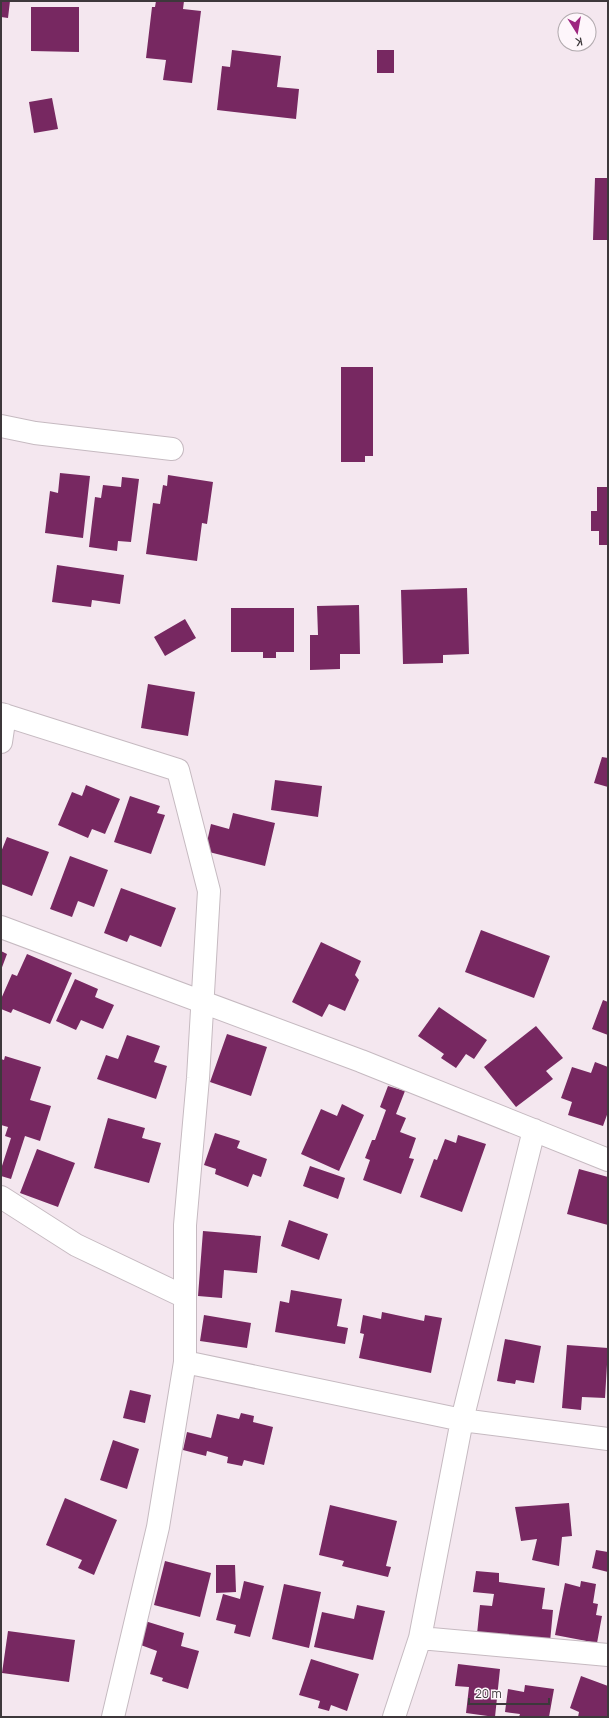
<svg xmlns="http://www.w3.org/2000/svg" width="609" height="1718" font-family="Manrope,sans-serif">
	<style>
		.building { fill: #772861 }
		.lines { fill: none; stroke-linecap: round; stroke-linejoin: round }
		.minor-casing { stroke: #c6bac1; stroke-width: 24 }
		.minor { stroke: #fff; stroke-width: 22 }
	</style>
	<rect width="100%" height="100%" fill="#f4e7ef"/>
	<path class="building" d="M1 1H10L8 18 1 17Z
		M156 1H184L183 9 201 11 192 83 163 80 166 60 146 58 152 7H155Z
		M31 7H79V52L31 51Z
		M232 50 281 56 277 87 299 89 296 119 217 110 222 66 230 67Z
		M377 50H394V73H377Z
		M52 98 58 129 34 133 29 102Z
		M595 178H608V240H593Z
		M341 367H373V456H365V462H341Z
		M60 473 90 476 83 538 45 533 50 491 58 493Z
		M168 475 213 482 207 524 202 523 197 561 146 554 153 503 160 504 163 485 167 486Z
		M122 477 139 479 131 542 118 541 117 551 89 547 95 497 101 498 103 485 121 487Z
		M597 487H608V545H599V531H591V511H597Z
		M57 565 124 575 120 604 92 600 91 607 52 602Z
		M467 588 469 654 443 655V663L403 664 401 590Z
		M359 605 360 654H340V669L310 670V635H318L317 606Z
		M231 608H294V652H276V658H263V652H231Z
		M185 619 196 638 165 656 154 637Z
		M148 684 195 692 188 736 141 728Z
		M602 757 608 758V787L594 783Z
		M275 780 322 786 318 817 271 810Z
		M86 785 120 799 105 834 92 829 88 838 58 825 72 792 82 796Z
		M130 796 160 806 157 813 165 815 151 854 114 842Z
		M233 813 275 823 265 866 205 851 211 824 229 829Z
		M7 837 49 852 32 896 1 884V852Z
		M70 856 108 870 94 907 78 901 72 917 50 909Z
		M121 888 176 908 161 947 130 935 127 942 104 933Z
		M481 930 550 956 534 998 465 972Z
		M321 942 361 961 355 975 359 980 345 1011 329 1004 322 1017 292 1002Z
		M1 951 7 954 1 970Z
		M27 954 72 973 50 1024 13 1009 11 1013 1 1009V999L12 974 17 976Z
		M75 979 98 989 95 997 114 1005 103 1029 81 1020 76 1030 56 1021Z
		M603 1000 608 1002V1035L592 1029Z
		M439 1007 487 1040 474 1059 466 1054 456 1068 441 1058 444 1054 418 1036Z
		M536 1026 563 1058 546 1071 553 1079 516 1107 484 1067Z
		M227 1034 267 1047 251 1096 210 1082Z
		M127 1035 160 1046 154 1062 167 1066 156 1099 97 1079 106 1055 118 1059Z
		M5 1056 41 1067 30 1100 51 1106 40 1141 25 1136 11 1179 1 1176V1169L11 1138 5 1136 8 1127 1 1125V1059L4 1060Z
		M595 1062 608 1067V1112L603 1126 568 1115 572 1102 561 1098 572 1067 591 1073Z
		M388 1086 405 1091 396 1114 406 1118 400 1132 416 1138 409 1158 414 1159 401 1194 363 1180 370 1160 365 1158 372 1140H375L386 1110 380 1107Z
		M342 1104 364 1115 339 1171 301 1154 321 1109 337 1116Z
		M108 1118 145 1128 142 1138 161 1143 149 1183 94 1168Z
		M215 1133 240 1141 237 1148 267 1159 261 1177 253 1174 248 1187 215 1174 216 1169 204 1165Z
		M458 1135 486 1144 462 1212 420 1197 434 1159 437 1160 445 1139 456 1143Z
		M37 1149 75 1163 58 1207 20 1193Z
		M310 1166 345 1178 338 1199 303 1186Z
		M579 1169 608 1177V1225L567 1214Z
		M289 1220 328 1234 319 1260 281 1246Z
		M203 1231 261 1236 257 1273 224 1270 222 1298 198 1296Z
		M291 1290 342 1299 337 1326 348 1328 345 1344 275 1332 280 1301 289 1303Z
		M382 1312 424 1321 425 1315 442 1318 431 1373 359 1358 364 1334 360 1333 363 1315 381 1319Z
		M204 1315 251 1323 247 1348 200 1341Z
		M505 1339 541 1346 534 1383 516 1380 515 1384 497 1381Z
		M567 1345 608 1348 605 1398 582 1397 581 1410 562 1408Z
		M130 1390 151 1395 145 1423 123 1418Z
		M241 1413 254 1416 253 1422 273 1427 264 1465 244 1460 242 1466 227 1463 228 1457 207 1451 206 1456 183 1450 187 1432 211 1438 217 1414 239 1419Z
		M113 1440 139 1449 127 1489 100 1480Z
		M65 1498 117 1520 94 1575 78 1568 82 1560 46 1545Z
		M569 1503 572 1536 562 1537 559 1566 532 1560 537 1539 521 1541 515 1507Z
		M330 1505 397 1521 386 1566 391 1567 388 1577 342 1566 344 1561 319 1555Z
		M596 1550 608 1552V1572L592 1568Z
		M165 1561 211 1573 200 1617 154 1605Z
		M216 1565H235L236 1592 216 1593Z
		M476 1571 499 1573V1582L545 1588 542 1609 553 1610 550 1642 477 1634 480 1605 492 1606 494 1594 473 1592Z
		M244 1581 264 1586 250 1637 234 1633 236 1625 216 1620 223 1594 240 1599Z
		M581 1581 596 1584 593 1603 598 1604 596 1615 602 1616 597 1643 555 1635 565 1583 580 1587Z
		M284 1584 321 1592 309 1648 272 1639Z
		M357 1605 385 1611 373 1660 314 1647 322 1612 354 1619Z
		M145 1621 184 1633 181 1646 199 1651 188 1689 162 1681 163 1678 150 1674 157 1651 138 1644Z
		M8 1631 75 1640 69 1682 2 1673Z
		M311 1659 359 1674 347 1711 331 1705 329 1711 318 1708 320 1701 299 1695Z
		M458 1664 500 1669 495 1717 466 1713 469 1687 455 1686Z
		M581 1676 608 1686V1717H578L579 1712 570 1708Z
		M525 1685 554 1689 549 1717H519L520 1714 505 1712 508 1689 524 1692Z"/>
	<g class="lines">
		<g class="minor-casing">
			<path id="minor" d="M1 426 35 433 172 449
				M1 714 178 770 209 891 198 1078 185 1225V1362L158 1527 113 1717
				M1 742 5 715
				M1 927 361 1061 608 1160
				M1 1197 76 1245 185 1297
				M185 1362 462 1420 608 1439
				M420 1638 608 1655
				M394 1717 420 1638 462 1420 534 1130"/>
		</g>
		<use href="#minor" class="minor"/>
	</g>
	<rect width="609" height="1718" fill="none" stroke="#3d383b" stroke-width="4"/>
	<g transform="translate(577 32) rotate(169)"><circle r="19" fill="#fef6fb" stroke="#b1aaae"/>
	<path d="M0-3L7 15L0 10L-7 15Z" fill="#9d267f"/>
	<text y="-6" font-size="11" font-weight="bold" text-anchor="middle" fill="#3d383b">K</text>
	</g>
	<path d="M469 1698v6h80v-6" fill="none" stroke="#3d383b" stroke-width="2"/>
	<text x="475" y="1698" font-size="12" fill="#3d383b" stroke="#fef6fb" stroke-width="3" paint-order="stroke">20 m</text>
</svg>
